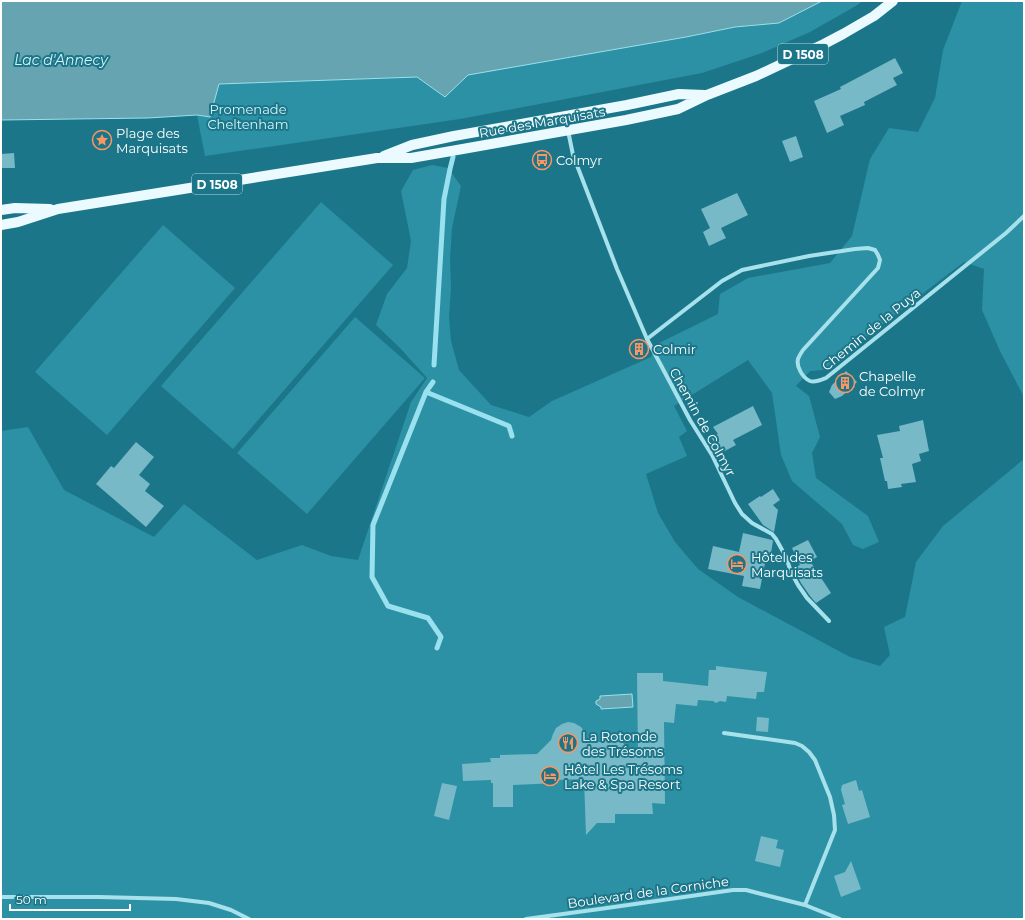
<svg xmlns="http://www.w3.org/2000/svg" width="1025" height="920" font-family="Montserrat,sans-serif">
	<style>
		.green { fill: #2c91a5 }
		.water { fill: #66a4b1; stroke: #99e1ee }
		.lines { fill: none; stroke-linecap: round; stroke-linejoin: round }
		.stream { stroke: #99e1ee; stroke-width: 5 }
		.building { fill: #77b9c7 }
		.minor { stroke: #a6e1ec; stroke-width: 4 }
		.primary { stroke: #ebfaff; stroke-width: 10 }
		.labels { text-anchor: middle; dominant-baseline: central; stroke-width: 4; stroke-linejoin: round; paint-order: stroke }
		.shield { fill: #1c7689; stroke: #bbd6dc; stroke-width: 1 }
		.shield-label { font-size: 12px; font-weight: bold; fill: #fff }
		.park-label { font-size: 13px; fill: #d5f4fa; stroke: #1c7689 }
		.street-label { font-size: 13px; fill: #fff; stroke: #1c7689 }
		.poi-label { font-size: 13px; fill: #fff; stroke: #1c7689; text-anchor: start }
		.water-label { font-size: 14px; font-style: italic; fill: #d8f4f9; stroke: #1c7689 }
	</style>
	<rect width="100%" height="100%" fill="#1c7689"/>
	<path class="green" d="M822 1H863L854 7 810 32 762 53 702 73 460 119 205 156 197 115 210 117 218 84 417 77 445 97 467 75 686 37 735 27 779 23Z
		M962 1H1024V397L1000 351 982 310 984 269 964 262 823 370 810 371 796 386 809 396 820 437 812 453 816 478 868 516 879 542 863 549 853 545 842 524 792 481 781 455 772 393 748 360 674 406 687 431 679 437 687 456 646 474 658 513 675 542 698 569 738 597 850 657 880 666 890 655 884 627 905 617 916 562 943 526 1024 459V919H1V431L28 427 64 490 154 537 184 504 257 560 302 545 331 556 358 560 411 402 427 378 401 349 376 325 387 294 407 268 411 241 401 191 413 170 432 165 448 168 461 186 452 228 450 259 451 288 449 317 451 341 459 370 491 405 529 417 552 401 651 357 657 344 718 314 720 294 748 278 830 263 852 236 870 159 889 128 918 132 935 98 943 50Z
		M321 202 393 265 233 449 161 386Z
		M163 225 235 288 107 435 35 372Z
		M355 317 425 378 307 514 237 453Z"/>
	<path class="water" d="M1 1H822L779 23 735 27 686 37 468 75 445 97 417 77 219 84 210 117 197 115 148 118 1 120Z
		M632 694 633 707 601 709V707L596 704V701L600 699V696Z"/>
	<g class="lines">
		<path class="stream" d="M434 365 444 199 450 169 453 157
			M433 382 426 392 373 525 372 577 388 606 428 618 441 637 437 648
			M426 392 509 426 512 436"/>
	</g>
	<path class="building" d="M895 58 903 73 893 78 897 85 864 102 865 105 840 116 844 125 827 133 814 101 841 89 840 87Z
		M796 136 803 157 790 162 782 141Z
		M14 153 15 168H1V154Z
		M737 193 748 215 721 228 726 238 709 246 703 232 710 228 701 209Z
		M846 371 857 382 842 396 835 399 829 392 832 385Z
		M753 406 762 425 733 440 736 445 721 453 711 437 718 434 713 427Z
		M923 420 929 451 919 454 921 461 912 464 916 482 901 484 902 487 888 489 887 481H885L880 458H883L877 435 900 431 899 426Z
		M136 442 154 457 139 475 150 484 145 491 164 506 146 527 96 484 111 466 114 468Z
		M773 489 780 500 773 505 778 510 774 532 763 525 748 504 760 496 761 497Z
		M743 533 772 540 773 541 770 559 766 558 760 589 742 586 744 576 708 569 713 546 739 552Z
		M808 540 817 557 810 561 831 593 816 603 810 596 801 583 793 568 800 565 792 548Z
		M716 666 767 672 764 692H757L756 699 727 696 726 702 720 701 716 703 713 701 698 700 697 706 676 704 674 723 664 722 665 804 652 803 653 814H615V823H597L586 835 584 779 558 780V783L513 785V807H493V783H491V780L463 781 462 764 491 762 490 758H500V755L537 754 551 740 553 734 556 728 562 724 568 722 574 723 581 727 585 733 587 742H604L609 737 613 736H616L638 758 637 673H663V681L708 686 709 670H716Z
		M757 717 769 718 768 732 756 731Z
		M856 780 859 791 862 790 870 817 848 824 842 805 845 804 841 790 842 785Z
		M442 783 457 786 449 820 434 816Z
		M761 836 778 840 776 848 784 850 780 867 755 861Z
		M851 861 861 889 841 897 834 876 845 872Z"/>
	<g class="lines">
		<path class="minor" d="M565 116 573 155 617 269 647 339 690 420 712 455 735 503 742 514 752 523 772 534 776 539 786 557 791 572 798 585 807 598 829 621
			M647 339 722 281 742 270 809 256 855 249 868 248 875 250 878 255 880 260 878 268 803 350C801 353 799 356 798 359 796 367 803 378 810 381 815 383 821 380 826 378L1006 233 1024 216
			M724 733 795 743 802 746 809 752 815 760 830 797 834 815 835 830 805 905
			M1 897H99L176 899 209 903 231 910 249 919
			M526 919 600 909 733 890H746L805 905 840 919"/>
		<path class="primary" d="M384 156 412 145 454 136 627 105 679 94 705 95
			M1 210 15 208 50 209
			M1 225 18 222 58 209 377 158H411L457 150 626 120 678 109 707 95 756 76 824 44 843 34 874 16 893 1"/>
	</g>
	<defs>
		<g id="sight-ring" transform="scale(1)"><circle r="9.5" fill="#1c7689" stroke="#fd9563" stroke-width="1.5"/><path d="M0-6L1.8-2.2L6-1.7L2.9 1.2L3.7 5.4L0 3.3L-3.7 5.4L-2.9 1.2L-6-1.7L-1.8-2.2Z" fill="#fd9563"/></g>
		<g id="bus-ring" transform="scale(1)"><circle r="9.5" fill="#1c7689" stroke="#fd9563" stroke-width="1.5"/><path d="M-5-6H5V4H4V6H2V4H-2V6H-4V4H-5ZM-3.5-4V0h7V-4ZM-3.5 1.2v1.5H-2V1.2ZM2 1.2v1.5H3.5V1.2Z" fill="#fd9563"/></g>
		<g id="building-ring" transform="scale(1)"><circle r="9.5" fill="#1c7689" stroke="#fd9563" stroke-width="1.5"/><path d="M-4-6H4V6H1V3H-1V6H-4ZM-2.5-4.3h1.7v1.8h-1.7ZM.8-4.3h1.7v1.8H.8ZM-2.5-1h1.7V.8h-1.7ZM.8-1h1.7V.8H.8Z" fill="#fd9563"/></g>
		<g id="hotel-ring" transform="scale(1)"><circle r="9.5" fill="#1c7689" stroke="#fd9563" stroke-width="1.5"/><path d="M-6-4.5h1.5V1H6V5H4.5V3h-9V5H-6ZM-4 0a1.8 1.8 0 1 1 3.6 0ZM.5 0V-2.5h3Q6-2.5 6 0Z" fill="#fd9563"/></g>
		<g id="restaurant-ring" transform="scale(1)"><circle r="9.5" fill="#1c7689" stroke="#fd9563" stroke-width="1.5"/><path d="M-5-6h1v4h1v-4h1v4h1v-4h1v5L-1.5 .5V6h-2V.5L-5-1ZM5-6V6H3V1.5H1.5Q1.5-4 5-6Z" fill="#fd9563"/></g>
	</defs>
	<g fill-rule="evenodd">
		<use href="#sight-ring" x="102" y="140"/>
		<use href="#bus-ring" x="542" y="160"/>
		<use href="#building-ring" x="639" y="349"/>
		<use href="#building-ring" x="845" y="383"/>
		<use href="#hotel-ring" x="737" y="564"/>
		<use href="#restaurant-ring" x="568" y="743"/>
		<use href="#hotel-ring" x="550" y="776"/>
	</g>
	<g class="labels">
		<g class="shield">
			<rect x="778" y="44" width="50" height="20" rx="3"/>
			<rect x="192" y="174" width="50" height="20" rx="3"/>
		</g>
		<g class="shield-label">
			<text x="803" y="54">D 1508</text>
			<text x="217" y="184">D 1508</text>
		</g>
		<g class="park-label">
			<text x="248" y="109">Promenade<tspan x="248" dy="15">Cheltenham</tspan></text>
		</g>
		<g class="street-label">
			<text transform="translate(542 122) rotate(-10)">Rue des Marquisats</text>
			<text transform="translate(871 329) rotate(-39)">Chemin de la Puya</text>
			<text transform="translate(703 422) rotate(61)">Chemin de Colmyr</text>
			<text transform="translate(648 892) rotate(-8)">Boulevard de la Corniche</text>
		</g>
		<g class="poi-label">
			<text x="116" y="133">Plage des<tspan x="116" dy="15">Marquisats</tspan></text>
			<text x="556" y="160">Colmyr</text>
			<text x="653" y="349">Colmir</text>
			<text x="859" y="376">Chapelle<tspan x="859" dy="15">de Colmyr</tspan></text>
			<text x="751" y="557">Hôtel des<tspan x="751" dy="15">Marquisats</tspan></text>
			<text x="582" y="736">La Rotonde<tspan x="582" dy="15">des Trésoms</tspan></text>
			<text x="564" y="769">Hôtel Les Trésoms<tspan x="564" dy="15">Lake &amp; Spa Resort</tspan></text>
		</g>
		<g class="water-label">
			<text x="61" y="60">Lac d'Annecy</text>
		</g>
	</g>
	<rect width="1025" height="920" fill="none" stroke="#ffffff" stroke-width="4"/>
	<path d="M10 904v6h120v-6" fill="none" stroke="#ffffff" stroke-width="2"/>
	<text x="16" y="904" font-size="12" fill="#ffffff" stroke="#1c7689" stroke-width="3" paint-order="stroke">50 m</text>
</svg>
